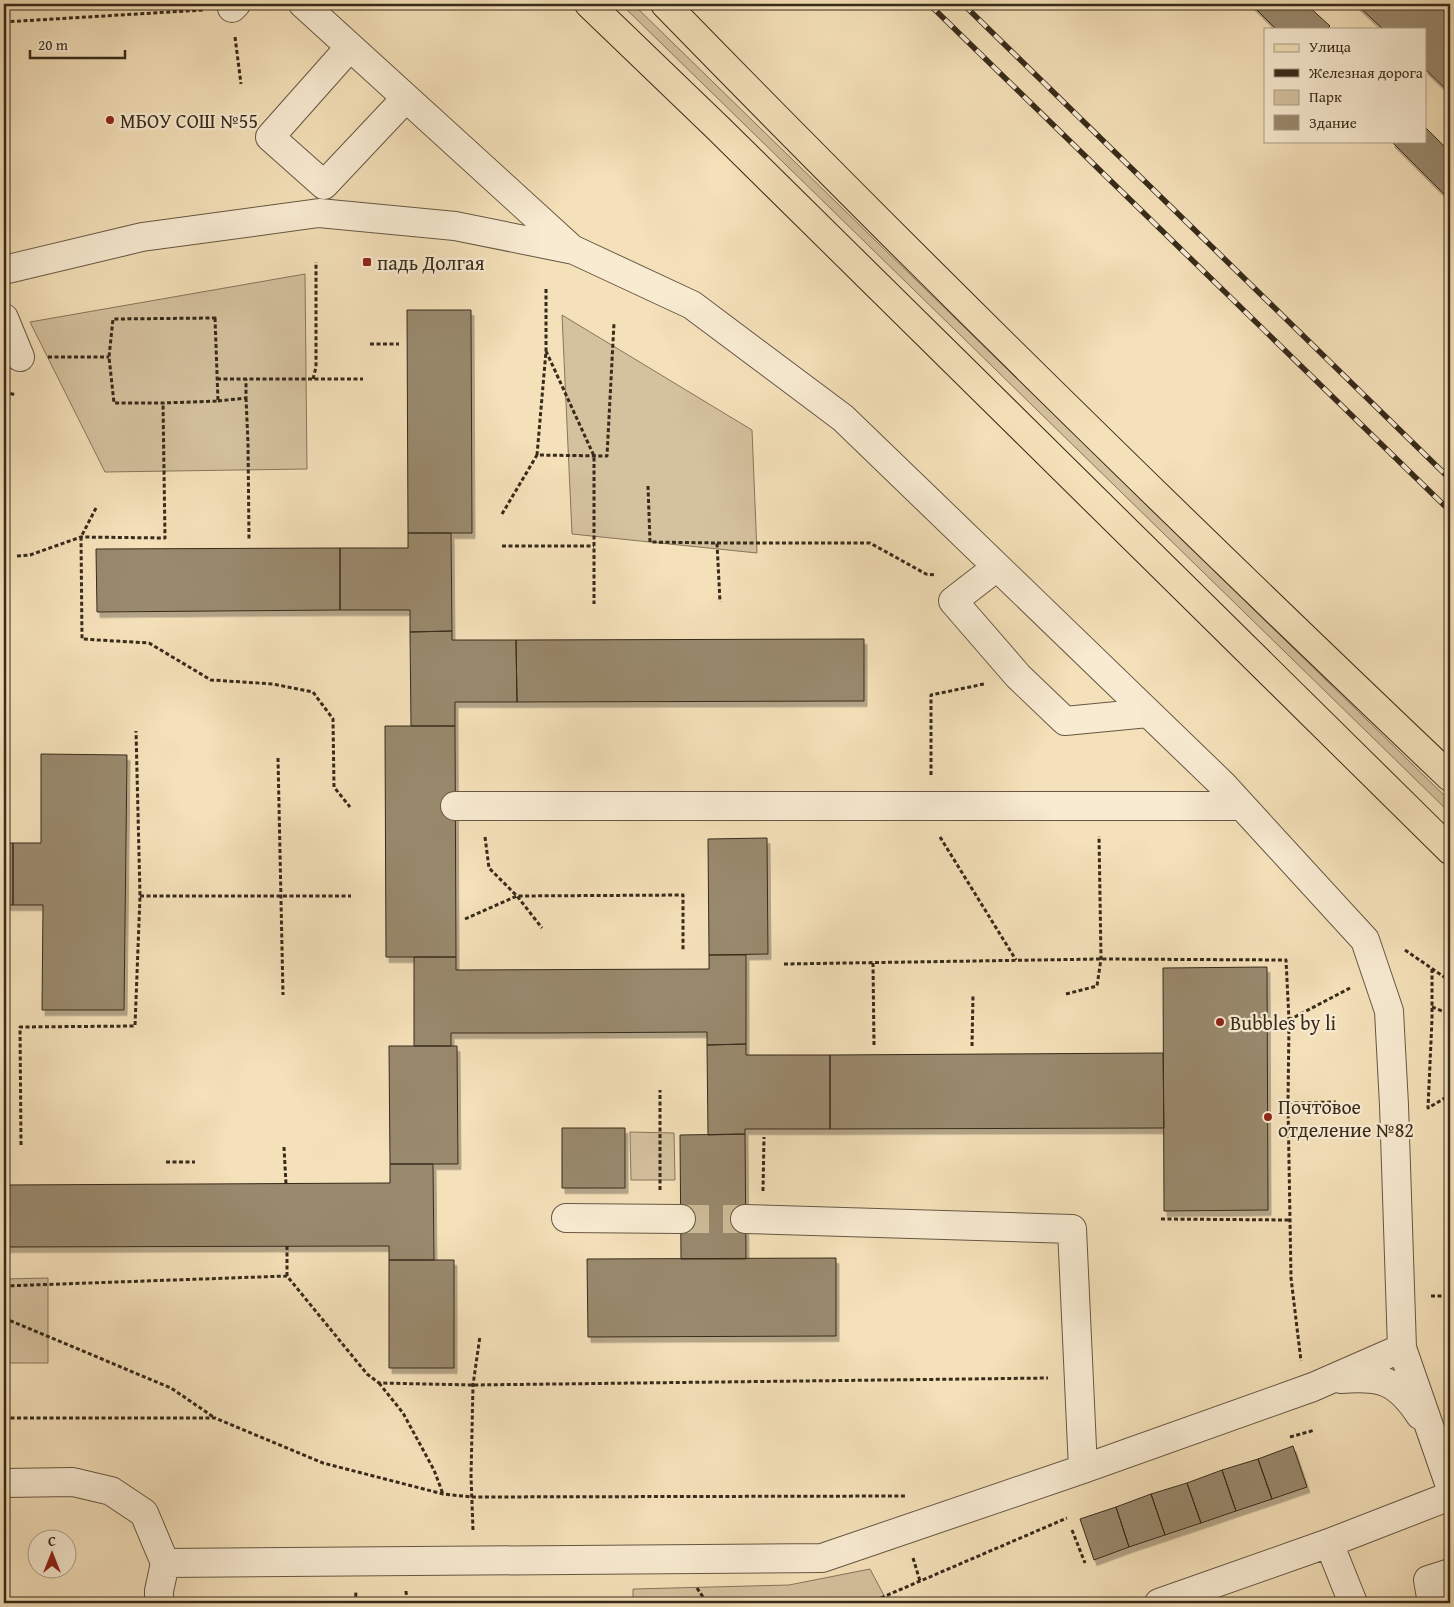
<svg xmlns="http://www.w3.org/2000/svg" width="1454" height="1607" font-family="'Gentium Book Plus',serif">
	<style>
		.green { fill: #d4c19e; stroke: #86765c }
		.building { fill: #99896d; stroke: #372b1a; filter: url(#shadow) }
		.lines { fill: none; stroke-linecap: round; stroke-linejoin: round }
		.minor-tunnel { stroke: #cebc99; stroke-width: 28; stroke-dasharray: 28 14; stroke-linecap: butt }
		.minor-casing { stroke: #665842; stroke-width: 30 }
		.major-casing { stroke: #372b1a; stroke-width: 30 }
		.path { stroke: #372b1a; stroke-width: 3; stroke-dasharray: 4 2.5; stroke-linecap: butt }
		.minor { stroke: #f8ebd2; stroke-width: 28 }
		.major { stroke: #f4e0b9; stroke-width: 28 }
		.rail-casing { stroke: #372b1a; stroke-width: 5.5 }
		.rail { stroke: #f8ebd2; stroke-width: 4; stroke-dasharray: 11; stroke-linecap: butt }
		.poi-dot { fill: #8f2418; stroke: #f8ebd2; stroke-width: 2 }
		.labels { text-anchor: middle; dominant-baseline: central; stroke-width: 4.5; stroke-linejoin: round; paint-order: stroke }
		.poi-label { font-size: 20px; fill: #372b1a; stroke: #f8ebd2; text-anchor: start }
	</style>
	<defs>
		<filter id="shadow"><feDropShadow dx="3" dy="5.5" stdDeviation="0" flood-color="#0004"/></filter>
	</defs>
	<rect width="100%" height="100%" fill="#f4e0b9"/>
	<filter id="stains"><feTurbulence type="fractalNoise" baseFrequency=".004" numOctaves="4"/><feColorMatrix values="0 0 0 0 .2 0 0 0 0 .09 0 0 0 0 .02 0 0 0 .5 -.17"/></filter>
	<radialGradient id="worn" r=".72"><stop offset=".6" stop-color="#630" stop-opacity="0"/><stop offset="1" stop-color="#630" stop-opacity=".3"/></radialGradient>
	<path class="green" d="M621 4H633L1450 801V813Z
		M305 274 307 469 105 472 30 322Z
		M562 315 752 430 757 553 572 534Z
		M630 1132 674 1133 675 1180H631Z
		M48 1278V1363H4V1279Z
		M870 1569 888 1603H633V1589L789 1585Z"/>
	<path class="building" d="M1251 4H1306L1330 26 1327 29H1276Z
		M1356 4H1443L1450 11V93L1425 69V29H1383Z
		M1425 127 1450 152V200L1391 141H1425Z
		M407 310H471L472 533H408Z
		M408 533H451L452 631 410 632V610H340V548H408Z
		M340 548V610L97 612 96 549Z
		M452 631V640H516L517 702H455V726H411L410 632Z
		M864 639V701L517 702 516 640Z
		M385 726H455L456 957H386Z
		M41 754 127 755 124 1010H42L43 905H13V843H41Z
		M767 838 768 954 709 955 708 839Z
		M4 843H13V905H4Z
		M709 955H746V1044L707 1045V1032L542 1033H451V1046H414V957H456V970L709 969Z
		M1267 967 1268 1210 1164 1211 1163 968Z
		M746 1044V1055H830V1129H745V1134L708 1135 707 1045Z
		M389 1046H457L458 1164H390Z
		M1163 1053 1164 1128 830 1129V1055Z
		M562 1128H625V1188H562Z
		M745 1134 746 1259H681L680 1135Z
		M390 1164H433L434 1260H389V1246L4 1247V1185L390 1183Z
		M836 1258V1336L588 1337 587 1259Z
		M389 1260H454V1368H389Z
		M1293 1446 1307 1487 1272 1499 1258 1459Z
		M1258 1459 1272 1499 1236 1511 1222 1470Z
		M1222 1470 1236 1511 1201 1523 1187 1483Z
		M1187 1483 1201 1523 1165 1535 1151 1494Z
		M1151 1494 1165 1535 1129 1547 1116 1507Z
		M1116 1507 1129 1547 1094 1560 1080 1519Z"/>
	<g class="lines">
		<path class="minor-tunnel" d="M681 1219H745"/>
		<g class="minor-casing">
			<path id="minor" d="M303 4 572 249
				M232 8 236 4
				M349 48 270 137 324 185 406 98
				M4 270 142 237 319 213 455 226 574 250 692 305 843 418 1222 784 1365 940 1389 1011 1394 1105 1402 1348 1450 1486
				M4 318 20 357
				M997 567 953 601 1018 676 1065 721 1148 713
				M455 806H1240
				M566 1218 681 1219
				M745 1219 1072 1229 1083 1469
				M1341 1379C1381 1376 1397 1380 1420 1415
				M4 1483 73 1482 111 1491 144 1513 165 1563 822 1558 1083 1469 1313 1387 1402 1348
				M1329 1543 1353 1603
				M159 1603V1591L165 1563
				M1159 1603 1329 1543 1450 1496
				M1432 1603 1428 1580 1450 1573"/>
		</g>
		<g class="major-casing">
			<path id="major" d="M589 4 718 128 1450 850
				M665 4C921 267 1184 524 1450 777"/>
		</g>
		<path class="path" d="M4 22 203 10
			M235 37 241 84
			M215 318 218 401 163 403H114L109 357 113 319Z
			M370 344H399
			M546 351 594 456V604
			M48 357H109
			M217 379H363
			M313 379 316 367V262
			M4 392 16 395
			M246 398 248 443 249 539
			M218 401 246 398V379
			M537 455 546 351V289
			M648 486 650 542 717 543 720 602
			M96 508 81 537 82 639 149 643 211 680 273 684 313 692 333 719 334 787 350 807
			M502 514 537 455 607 456 614 323
			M717 543H870L926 574 936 575
			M502 546H594
			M17 556 30 555 81 537 165 538 163 403
			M278 758 283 995
			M931 775V695L984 684
			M485 837 489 868 517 896 542 928
			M940 837 1016 960
			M140 896H351
			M465 919 517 896 683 895V951
			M1405 950 1450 981
			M873 963 874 1046
			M784 964 1101 959 1286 960 1289 1020 1288 1103 1291 1278 1301 1361
			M1432 969V1019L1428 1108 1450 1095
			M1066 994 1097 986 1101 959 1099 836
			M1432 1007 1450 1014
			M1289 1020 1350 988
			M972 1046 973 995
			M1288 1103 1336 1102
			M21 1145 20 1027 135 1026 140 896 136 731
			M284 1147 286 1184
			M166 1162H195
			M660 1190V1090
			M763 1191 764 1137
			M1161 1219 1290 1220
			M287 1246V1276
			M4 1286 287 1276 367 1374 379 1383 473 1385 1048 1378
			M1431 1296H1450
			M4 1318 171 1388 215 1418
			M379 1383 403 1413 434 1470 443 1494
			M4 1418H215L323 1463 443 1494 472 1497 907 1496
			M1290 1437 1315 1430
			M473 1530 471 1476 473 1385 480 1336
			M1072 1530 1085 1563
			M913 1558 920 1581
			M697 1588 707 1603
			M406 1591 407 1603
			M355 1603 356 1592
			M869 1603 1067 1518"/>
		<use href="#minor" class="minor"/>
		<use href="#major" class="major"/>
		<g class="rail-casing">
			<path id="rail" d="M929 4 1450 511
				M963 4 1450 479"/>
		</g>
		<use href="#rail" class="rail"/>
	</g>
	<g class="poi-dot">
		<circle cx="110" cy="120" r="5"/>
		<rect x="362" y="257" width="10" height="10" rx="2.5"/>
		<circle cx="1220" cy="1022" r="5"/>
		<circle cx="1268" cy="1117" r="5"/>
	</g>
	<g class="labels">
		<g class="poi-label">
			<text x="120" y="120">МБОУ СОШ №55</text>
			<text x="377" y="262">падь Долгая</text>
			<text x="1230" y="1022">Bubbles by li</text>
			<text x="1278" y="1106">Почтовое<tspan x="1278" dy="23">отделение №82</tspan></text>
		</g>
	</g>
	<rect width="1454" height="1607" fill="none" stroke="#f4e0b9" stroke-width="20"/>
	<rect x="5" y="5" width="1444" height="1597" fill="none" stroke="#372b1a" stroke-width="2.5"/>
	<rect x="10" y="10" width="1434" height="1587" fill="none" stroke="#372b1a"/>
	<rect x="1264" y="28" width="162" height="115" fill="#f8ebd2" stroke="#ab9e88"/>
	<rect x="1274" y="44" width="25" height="8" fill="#f4e0b9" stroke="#ab9e88"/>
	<text x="1309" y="52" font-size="15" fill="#372b1a">Улица</text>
	<rect x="1274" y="69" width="25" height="8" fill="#372b1a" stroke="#ab9e88"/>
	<text x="1309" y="78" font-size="15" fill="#372b1a">Железная дорога</text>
	<rect x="1274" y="90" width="25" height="15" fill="#d4c19e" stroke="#ab9e88"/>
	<text x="1309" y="102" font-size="15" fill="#372b1a">Парк</text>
	<rect x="1274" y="115" width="25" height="15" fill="#99896d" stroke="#ab9e88"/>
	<text x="1309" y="128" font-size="15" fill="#372b1a">Здание</text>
	<g transform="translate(52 1554)"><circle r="24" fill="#f8ebd2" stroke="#ab9e88"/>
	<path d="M0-4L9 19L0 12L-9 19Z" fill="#8f2418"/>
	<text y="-8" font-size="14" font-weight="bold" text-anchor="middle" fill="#372b1a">С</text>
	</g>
	<path d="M30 50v8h95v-8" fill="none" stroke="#372b1a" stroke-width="2.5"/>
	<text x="38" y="50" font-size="15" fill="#372b1a" stroke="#f8ebd2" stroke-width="4" paint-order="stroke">20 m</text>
	<rect width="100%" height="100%" filter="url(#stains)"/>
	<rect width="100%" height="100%" fill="url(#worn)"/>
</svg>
